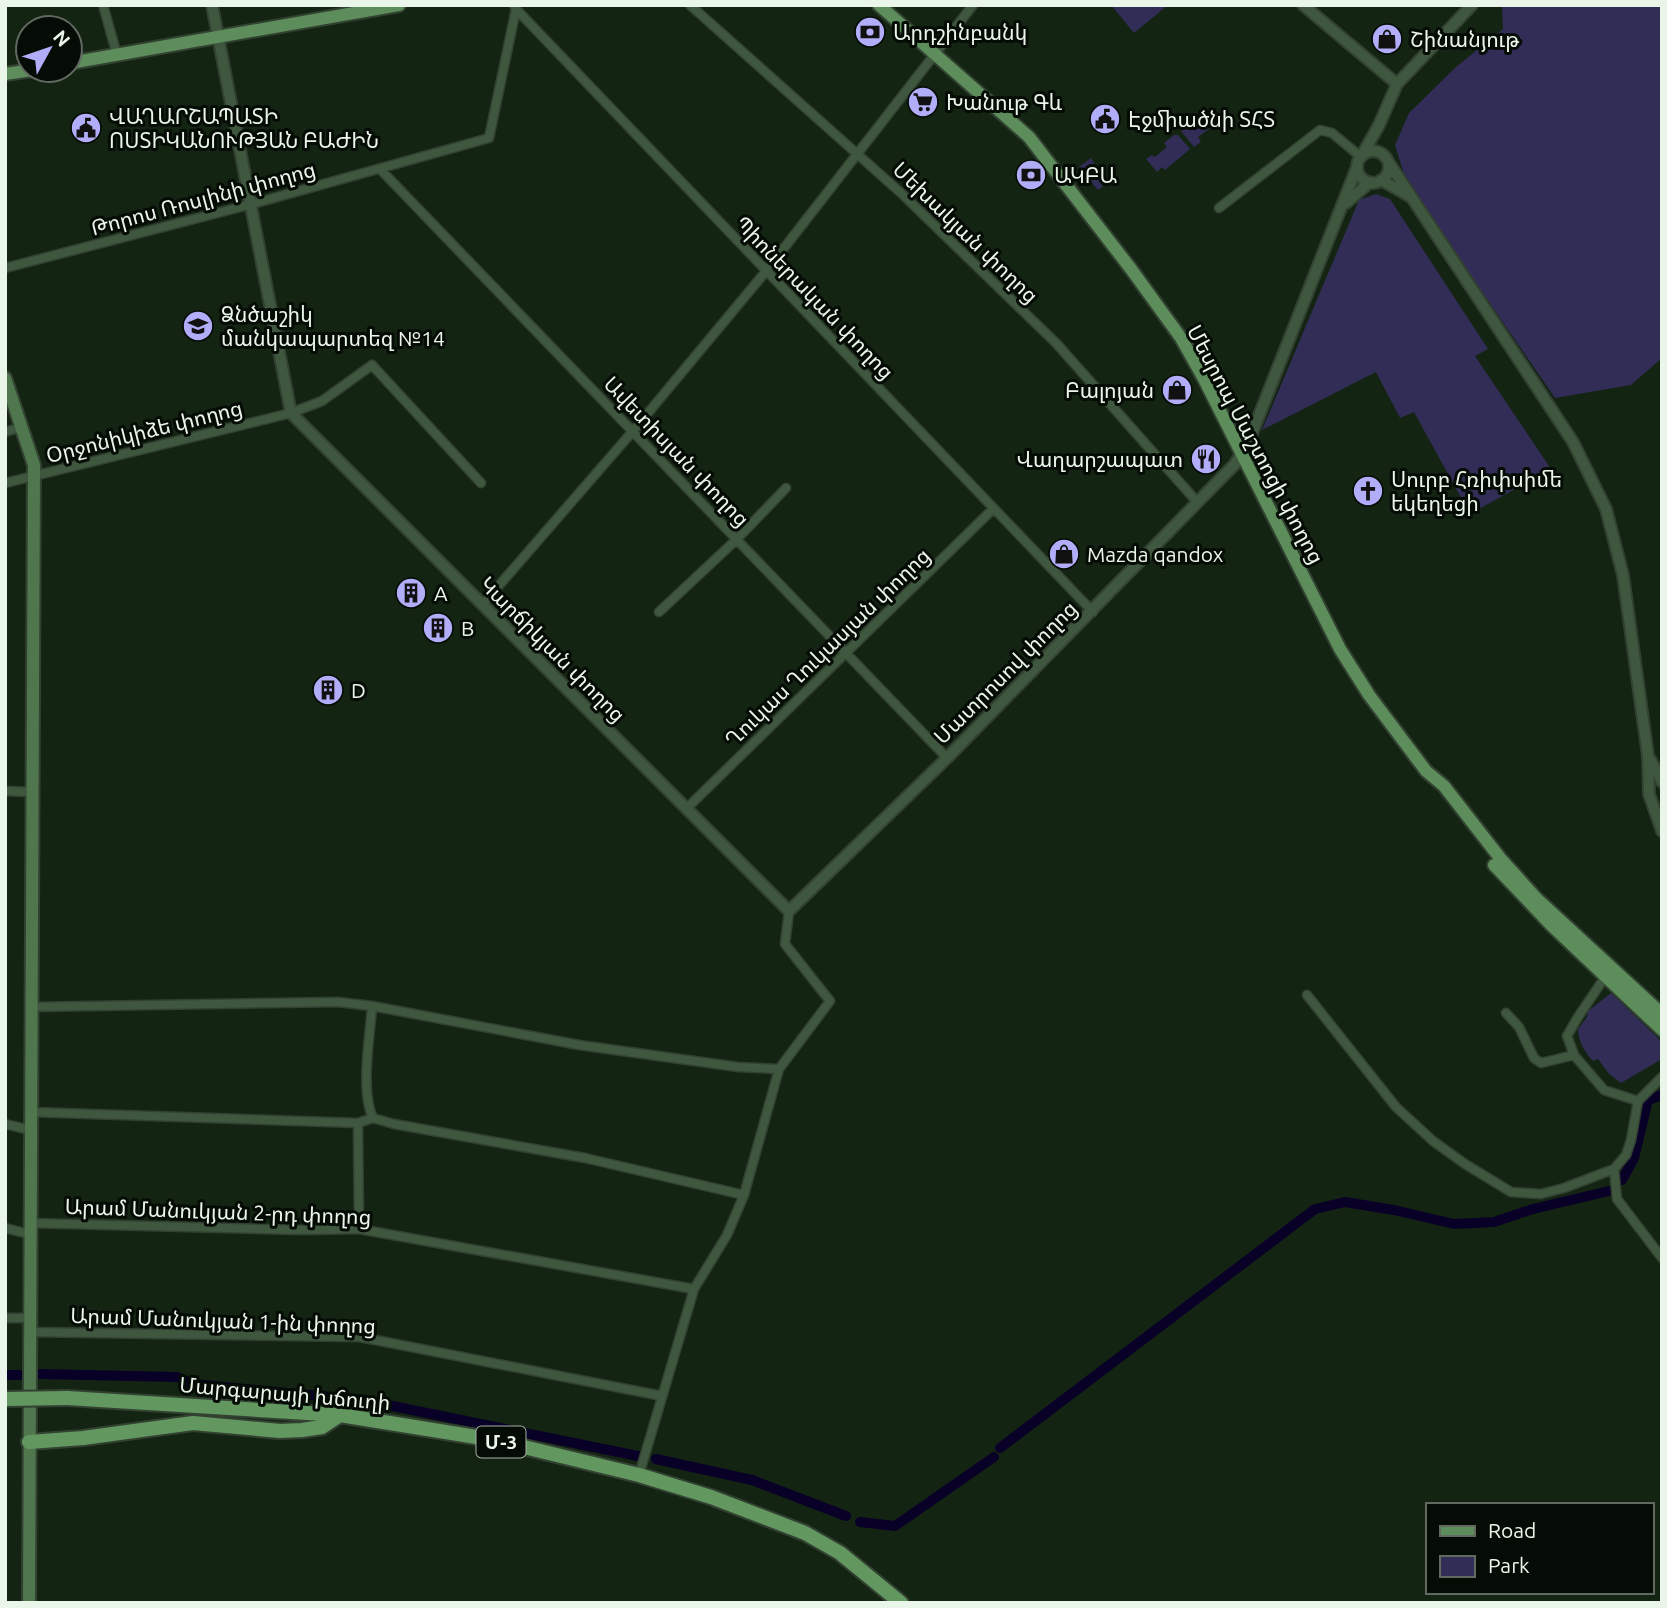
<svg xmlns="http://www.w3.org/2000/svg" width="1667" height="1608" font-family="Ubuntu,'Noto Sans Armenian',sans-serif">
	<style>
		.green { fill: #312d56 }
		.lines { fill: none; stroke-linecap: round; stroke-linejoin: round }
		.canal { stroke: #090028; stroke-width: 10 }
		.minor-casing { stroke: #324131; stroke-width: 11 }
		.tertiary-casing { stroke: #324131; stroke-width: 14 }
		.secondary-casing { stroke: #324131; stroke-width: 16 }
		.primary-casing { stroke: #324131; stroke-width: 16 }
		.trunk-casing { stroke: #324131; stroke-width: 18 }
		.minor { stroke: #3f573e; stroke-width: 8 }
		.tertiary { stroke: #3f573e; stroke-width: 10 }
		.secondary { stroke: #50764e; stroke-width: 12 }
		.primary { stroke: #5c8d5a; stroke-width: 12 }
		.trunk { stroke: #629860; stroke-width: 14 }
		.trunk-bridge-casing { stroke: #324131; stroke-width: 18; stroke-linecap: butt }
		.trunk-bridge { stroke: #629860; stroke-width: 14 }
		.labels { text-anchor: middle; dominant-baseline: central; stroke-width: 6; stroke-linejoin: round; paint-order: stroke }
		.shield { fill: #050b05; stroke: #a6b0a5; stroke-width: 2 }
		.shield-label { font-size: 19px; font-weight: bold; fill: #ebf6ea }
		.poi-label { font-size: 21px; fill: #ebf6ea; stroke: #050b05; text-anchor: start }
		.street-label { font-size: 21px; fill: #ebf6ea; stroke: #050b05 }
	</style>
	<rect width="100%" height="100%" fill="#142413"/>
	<path class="green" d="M1111 5H1168L1134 33Z
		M1502 5H1662V358L1631 385 1555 398 1406 181 1395 145 1409 113 1456 67 1503 29Z
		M1195 112 1209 129 1198 137 1201 142 1194 147 1181 131 1190 122 1187 118Z
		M1174 135H1178L1190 149 1165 170 1162 167 1157 172 1146 159 1152 155 1155 157 1167 147 1164 143Z
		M1091 158 1103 178 1099 181 1103 186 1098 190 1079 167Z
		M1376 194 1390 199 1488 349 1475 356 1551 469 1470 514 1414 412 1400 418 1376 372 1262 430 1359 200Z
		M1611 993 1662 1042V1059L1621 1083 1609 1074 1598 1059 1593 1061C1585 1053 1578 1040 1578 1029L1587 1017 1588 1011Z"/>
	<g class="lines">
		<path class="canal" d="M1622 1180 1634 1158 1648 1100 1662 1095
			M39 1374 177 1377 193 1384 363 1400 638 1456
			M5 1375H20
			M1000 1448 1315 1209 1345 1202 1394 1210 1454 1224 1494 1222 1533 1209 1609 1191
			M656 1459 752 1480 846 1516
			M860 1522 895 1526 994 1457"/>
		<g class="minor-casing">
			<path id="minor" d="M103 5 117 55
				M514 5 516 9 1093 612
				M690 5 901 193 1056 343 1198 503
				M380 169 947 758
				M1219 208 1320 130 1332 133 1361 157
				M5 268 252 204 489 138 516 9
				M5 432 22 427
				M5 483 291 413 322 401 372 365 481 483
				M482 605 633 431 767 270 973 5
				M659 612 737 539 786 488
				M5 791 32 792
				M686 809 993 509
				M1605 977 1578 1017 1567 1036 1574 1055 1604 1090 1638 1101
				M1307 995 1396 1107 1433 1141 1465 1164 1511 1192 1541 1194 1564 1188 1614 1169
				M372 1006C370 1037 360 1091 373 1118
				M31 1007 338 1002 372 1006 579 1045 738 1067 779 1069
				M1506 1013 1519 1027 1534 1058 1541 1063 1574 1055
				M1662 1077 1638 1101 1631 1140 1626 1155 1614 1169 1617 1199 1662 1258
				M30 1112 358 1123 373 1118 394 1124 585 1158 744 1195
				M358 1123 359 1229
				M5 1124 30 1130
				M29 1223 303 1230 359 1229 694 1289
				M5 1228 29 1234
				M5 1318H29
				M29 1332 360 1337 662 1396
				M639 1475 694 1289 727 1235 744 1195 779 1069 830 1001 785 944 789 911"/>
		</g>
		<g class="tertiary-casing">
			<path id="tertiary" d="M212 5 291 413 789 911 947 758 1235 464 1251 436 1357 167
				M1303 5 1397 84
				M1357 167a16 16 0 1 1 32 0a16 16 0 1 1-32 0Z
				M1361 157 1379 125 1397 84 1472 5
				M1389 163 1573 442 1606 509 1623 575 1648 756 1649 794 1662 831
				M1381 180 1411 197
				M1346 203 1370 182
				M1650 759 1662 782"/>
		</g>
		<g class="secondary-casing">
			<path id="secondary" d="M5 378 34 465 29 1603"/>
		</g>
		<g class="primary-casing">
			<path id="primary" d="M879 5 1029 137 1131 269 1181 338 1204 379 1340 649 1369 695 1426 771 1444 786 1500 858 1537 899 1662 1014
				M70 63 399 5
				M5 74 32 70
				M1494 865 1553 927 1662 1030"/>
		</g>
		<g class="trunk-casing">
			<path id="trunk" d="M67 1398 340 1415 495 1440 639 1475 711 1497 805 1533 840 1553 901 1603
				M29 1442 83 1438 193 1423 280 1431 302 1430 322 1427 340 1415"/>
		</g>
		<use href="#minor" class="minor"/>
		<use href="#tertiary" class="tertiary"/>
		<use href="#secondary" class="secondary"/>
		<use href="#primary" class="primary"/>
		<use href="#trunk" class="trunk"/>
		<g class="trunk-bridge-casing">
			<path id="trunk-bridge" d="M5 1399 67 1398"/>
		</g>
		<use href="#trunk-bridge" class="trunk-bridge"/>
	</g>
	<defs>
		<g id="bank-disc" transform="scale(1.575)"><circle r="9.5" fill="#b2adf9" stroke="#050b05"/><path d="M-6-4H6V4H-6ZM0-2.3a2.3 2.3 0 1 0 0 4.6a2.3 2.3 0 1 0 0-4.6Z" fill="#111"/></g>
		<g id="shop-disc" transform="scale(1.575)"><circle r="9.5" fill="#b2adf9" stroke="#050b05"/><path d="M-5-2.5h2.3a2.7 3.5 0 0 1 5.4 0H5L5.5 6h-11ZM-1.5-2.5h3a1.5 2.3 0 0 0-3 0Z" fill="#111"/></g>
		<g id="supermarket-disc" transform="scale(1.575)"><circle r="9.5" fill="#b2adf9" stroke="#050b05"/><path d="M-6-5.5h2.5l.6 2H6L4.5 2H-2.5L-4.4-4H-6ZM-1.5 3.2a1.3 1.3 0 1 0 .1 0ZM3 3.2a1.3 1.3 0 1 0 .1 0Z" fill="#111"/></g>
		<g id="civic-disc" transform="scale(1.575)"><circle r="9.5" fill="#b2adf9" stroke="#050b05"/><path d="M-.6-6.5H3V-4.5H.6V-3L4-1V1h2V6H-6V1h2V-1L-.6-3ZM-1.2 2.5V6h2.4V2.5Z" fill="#111"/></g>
		<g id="school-disc" transform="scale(1.575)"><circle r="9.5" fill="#b2adf9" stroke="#050b05"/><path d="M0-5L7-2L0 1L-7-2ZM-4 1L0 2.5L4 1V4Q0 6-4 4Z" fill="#111"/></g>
		<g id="restaurant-disc" transform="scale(1.575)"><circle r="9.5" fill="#b2adf9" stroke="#050b05"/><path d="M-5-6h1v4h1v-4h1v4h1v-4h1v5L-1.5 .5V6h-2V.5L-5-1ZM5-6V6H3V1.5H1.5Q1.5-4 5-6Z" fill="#111"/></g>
		<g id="church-disc" transform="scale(1.575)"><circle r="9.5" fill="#b2adf9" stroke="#050b05"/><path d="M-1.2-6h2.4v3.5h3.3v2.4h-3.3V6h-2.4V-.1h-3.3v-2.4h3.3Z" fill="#111"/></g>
		<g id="building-disc" transform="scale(1.575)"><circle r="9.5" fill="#b2adf9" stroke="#050b05"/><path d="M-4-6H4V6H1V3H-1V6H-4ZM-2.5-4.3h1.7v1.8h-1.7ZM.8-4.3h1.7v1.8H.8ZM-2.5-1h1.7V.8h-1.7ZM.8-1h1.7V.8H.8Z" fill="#111"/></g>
	</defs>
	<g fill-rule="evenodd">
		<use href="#bank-disc" x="870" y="32"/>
		<use href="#shop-disc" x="1387" y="39"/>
		<use href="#supermarket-disc" x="923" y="102"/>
		<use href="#civic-disc" x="1105" y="119"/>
		<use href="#civic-disc" x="86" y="128"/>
		<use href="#bank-disc" x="1031" y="175"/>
		<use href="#school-disc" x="198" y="326"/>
		<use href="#shop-disc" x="1177" y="390"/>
		<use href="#restaurant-disc" x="1206" y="459"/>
		<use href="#church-disc" x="1368" y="491"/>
		<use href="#shop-disc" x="1064" y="554"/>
		<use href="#building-disc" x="411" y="593"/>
		<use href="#building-disc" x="438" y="628"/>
		<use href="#building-disc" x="328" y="690"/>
	</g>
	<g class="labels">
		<rect class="shield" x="476.5" y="1426.5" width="49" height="31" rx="5"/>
		<g class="shield-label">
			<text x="501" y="1442">Մ-3</text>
		</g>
		<g class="poi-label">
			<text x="893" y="32">Արդշինբանկ</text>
			<text x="1410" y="39">Շինանյութ</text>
			<text x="946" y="102">Խանութ Գև</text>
			<text x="109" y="116">ՎԱՂԱՐՇԱՊԱՏԻ<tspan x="109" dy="24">ՈՍՏԻԿԱՆՈՒԹՅԱՆ ԲԱԺԻՆ</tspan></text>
			<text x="1128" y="119">Էջմիածնի ՏՀՏ</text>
			<text x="1054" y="175">ԱԿԲԱ</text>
			<text x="221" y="314">Ձնծաշիկ<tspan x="221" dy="24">մանկապարտեզ №14</tspan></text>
			<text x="1154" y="390" text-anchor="end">Բալոյան</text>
			<text x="1183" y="459" text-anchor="end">Վաղարշապատ</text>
			<text x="1391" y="479">Սուրբ Հռիփսիմե<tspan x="1391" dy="24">եկեղեցի</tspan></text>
			<text x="1087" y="554">Mazda qandox</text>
			<text x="434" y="593">A</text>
			<text x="461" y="628">B</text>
			<text x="351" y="690">D</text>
		</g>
		<g class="street-label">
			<text transform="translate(203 198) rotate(-15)">Թորոս Ռոսլինի փողոց</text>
			<text transform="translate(966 232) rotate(44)">Մեխակյան փողոց</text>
			<text transform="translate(815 297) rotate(46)">Պիոներական փողոց</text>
			<text transform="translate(144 431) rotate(-14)">Օրջոնիկիձե փողոց</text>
			<text transform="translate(1256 444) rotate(62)">Մեսրոպ Մաշտոցի փողոց</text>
			<text transform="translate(677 451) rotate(46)">Ավետիսյան փողոց</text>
			<text transform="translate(827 647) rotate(-44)">Ղուկաս Ղուկասյան փողոց</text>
			<text transform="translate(553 649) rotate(45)">Կարճիկյան փողոց</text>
			<text transform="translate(1005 672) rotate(-45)">Մատրոսով փողոց</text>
			<text transform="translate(218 1211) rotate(2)">Արամ Մանուկյան 2-րդ փողոց</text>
			<text transform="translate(223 1320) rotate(2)">Արամ Մանուկյան 1-ին փողոց</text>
			<text transform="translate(285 1393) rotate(5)">Մարգարայի խճուղի</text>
		</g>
	</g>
	<rect width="1667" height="1608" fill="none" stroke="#ebf6ea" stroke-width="14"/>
	<rect x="1426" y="1503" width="228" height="91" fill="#050b05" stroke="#616961" stroke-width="2"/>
	<rect x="1440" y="1526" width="35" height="10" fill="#5c8d5a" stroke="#616961" stroke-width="2"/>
	<text x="1488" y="1538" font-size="21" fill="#ebf6ea">Road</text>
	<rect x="1440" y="1556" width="35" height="21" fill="#312d56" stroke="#616961" stroke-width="2"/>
	<text x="1488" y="1573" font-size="21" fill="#ebf6ea">Park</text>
	<g transform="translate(49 49) rotate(50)"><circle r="33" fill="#050b05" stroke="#616961" stroke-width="2"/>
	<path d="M0-5L12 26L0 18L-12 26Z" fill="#b2adf9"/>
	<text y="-10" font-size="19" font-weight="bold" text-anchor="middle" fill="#ebf6ea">N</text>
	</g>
</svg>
